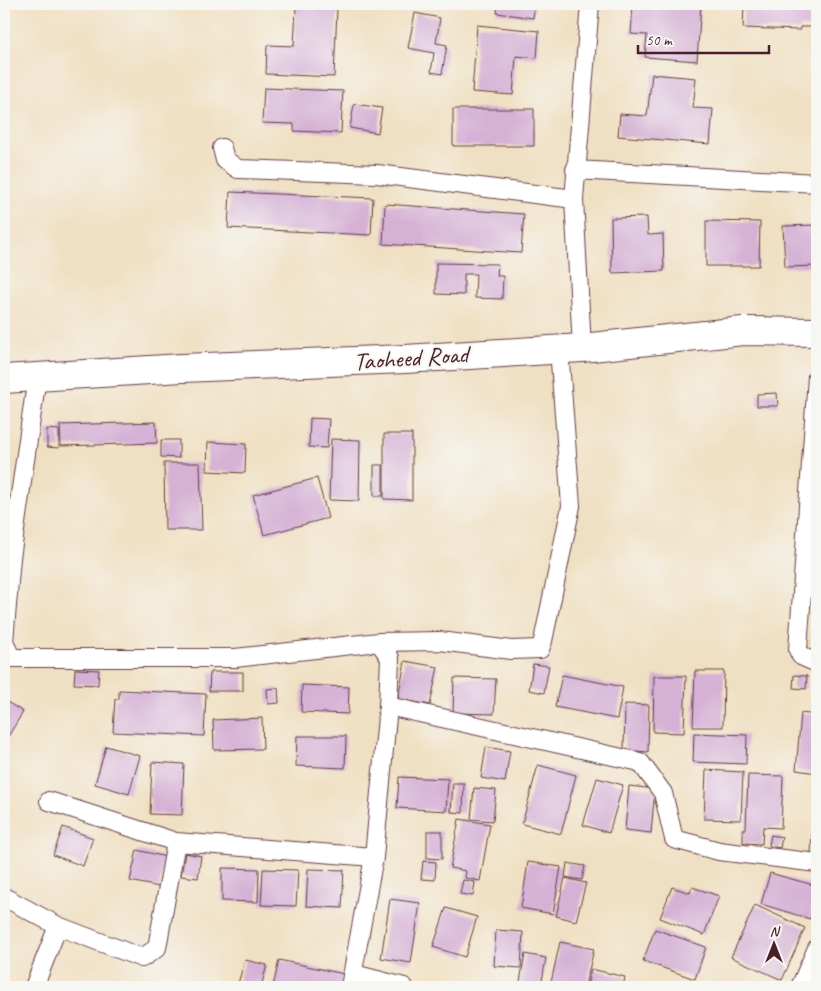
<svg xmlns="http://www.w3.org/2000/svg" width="821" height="991" font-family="Caveat,sans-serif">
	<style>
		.building { fill: #d5b1d5 }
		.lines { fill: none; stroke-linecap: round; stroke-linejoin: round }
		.street-casing { stroke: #633c42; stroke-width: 20 }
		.primary-casing { stroke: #633c42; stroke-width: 30 }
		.street { stroke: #fff; stroke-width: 18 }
		.primary { stroke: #fff; stroke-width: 28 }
		.labels { text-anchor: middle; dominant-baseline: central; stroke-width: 4; stroke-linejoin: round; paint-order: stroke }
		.street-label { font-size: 25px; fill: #4a1f2b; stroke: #f6f6f2 }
	</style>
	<rect width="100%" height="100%" fill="#f6f6f2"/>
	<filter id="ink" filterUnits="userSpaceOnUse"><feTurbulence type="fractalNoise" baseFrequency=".02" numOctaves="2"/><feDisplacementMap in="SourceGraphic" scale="10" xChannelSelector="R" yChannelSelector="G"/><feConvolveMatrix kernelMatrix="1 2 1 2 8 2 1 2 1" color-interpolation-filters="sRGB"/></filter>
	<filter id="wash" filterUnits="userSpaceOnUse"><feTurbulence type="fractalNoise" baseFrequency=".0096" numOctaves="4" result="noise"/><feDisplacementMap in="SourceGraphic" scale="20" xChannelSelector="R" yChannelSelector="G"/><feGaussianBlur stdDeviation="1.12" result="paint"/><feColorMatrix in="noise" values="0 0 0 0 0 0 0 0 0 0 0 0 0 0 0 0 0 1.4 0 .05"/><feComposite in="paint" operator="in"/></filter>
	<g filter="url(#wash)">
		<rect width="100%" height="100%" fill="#f0e0c3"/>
		<g id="blocks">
			<path class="building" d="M498 4H535L533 18 497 13Z
				M633 4H701L697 61 645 57 647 35 631 34Z
				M744 4H816V27H800V30L743 28Z
				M296 7 337 9 334 77 266 74 267 45 294 46Z
				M415 13 440 18 436 43 447 45 442 74 431 72 434 53 408 48Z
				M477 25 539 31 537 58 516 56 513 95 472 92Z
				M652 74 696 78 693 108 713 109 710 144 618 136 620 114 647 116Z
				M264 88 343 91 341 133 294 131V124L262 123Z
				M354 104 382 108 378 133 350 128Z
				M453 109H534V146H453Z
				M230 192 373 198 371 235 228 228Z
				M385 204 524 214 521 253 383 244Z
				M647 217 648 235 663 234 664 271 612 273 611 218Z
				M706 221 760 222 759 266H706Z
				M817 225V266L785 267 783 226Z
				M436 263 498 264 497 276H503L502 299 475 298 476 274H464V295L436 294Z
				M777 393 778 406H757V394Z
				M310 418 329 419 327 448 309 447Z
				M156 422 157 443 61 446 60 425Z
				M47 429 59 430V448L47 447Z
				M384 434H412V500L384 499Z
				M331 439 360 440 359 501 329 500Z
				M161 440H179V458L161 457Z
				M208 442 246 444 245 473 207 471Z
				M164 463H200L202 530H165Z
				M374 465H383V496H374Z
				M317 478 328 518 264 535 253 495Z
				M405 661 438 667 430 705 398 699Z
				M533 664 549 666 544 693 529 690Z
				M75 669 99 670 98 685 74 684Z
				M695 671H724L723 727H693Z
				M210 672H243V691H209Z
				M562 675 623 687 617 719 555 707Z
				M794 675 807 676 806 689 793 688Z
				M654 676H686L684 733 653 732Z
				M454 678 496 679 494 714 453 713Z
				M302 685 349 687 348 714 301 712Z
				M278 688 279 703 268 704 267 689Z
				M119 690 206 694 204 736 113 732 115 699H119Z
				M4 700 23 712 4 743Z
				M625 704 649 705 648 752 624 750Z
				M801 713 817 715V773L796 770Z
				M262 718 263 749 214 750 213 720Z
				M694 733 747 735 746 764 693 762Z
				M297 736H346L345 768 296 766Z
				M106 746 140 756 129 794 95 784Z
				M486 747 510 751 505 782 481 778Z
				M152 762 184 764 182 815 150 814Z
				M538 765 576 775 561 834 522 824Z
				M706 770 743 772 741 820 704 819Z
				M748 775 783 776 781 828 763 827 762 844 743 843V829H746Z
				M399 777 448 779 446 811 397 808Z
				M597 778 623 785 609 833 583 825Z
				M453 783H464L463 813 451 812Z
				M629 786 655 789 651 833 625 830Z
				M474 788 496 790 493 821 471 819Z
				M459 819 490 824 480 881 465 878 466 871 450 868Z
				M63 827 93 838 83 866 53 855Z
				M427 831H442V859L427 858Z
				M812 831H817V853H811Z
				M771 835 782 837 780 848 769 846Z
				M137 850 166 857 159 887 130 881Z
				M185 853 201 856 198 878 181 876Z
				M423 861 436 862 435 880 421 879Z
				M528 862 561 867 553 914 521 908Z
				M567 863 585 866 582 880 565 877Z
				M222 868 259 869 258 902 222 901Z
				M263 869 298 870 296 906 261 905Z
				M308 869 344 870 342 908 306 906Z
				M770 873 817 886 810 919 761 904Z
				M565 878 586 883 576 921 556 916Z
				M463 880 475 882 473 896 460 894Z
				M672 887 690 893 692 887 719 896 704 935 660 918Z
				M390 899 420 903 411 963 381 958Z
				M755 905 805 928 782 980 731 957Z
				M446 908 477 917 465 957 433 947Z
				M655 929 706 947 695 979 643 961Z
				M496 930 523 932 521 968 494 966Z
				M560 942 594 949 585 987H550Z
				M525 954 546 958 541 987H519Z
				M245 960 267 965 261 987H237Z
				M279 960 344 974 341 987H273Z
				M591 969 625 977 623 987H587Z"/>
		</g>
	</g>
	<g filter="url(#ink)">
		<use href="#blocks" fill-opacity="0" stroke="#633c42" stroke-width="1"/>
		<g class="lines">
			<g class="street-casing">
				<path id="street" d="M222 148 225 160 238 169 377 174 574 199
					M575 170 817 183
					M582 348 574 199 590 4
					M37 377 11 558 4 641 11 658H235L379 642 440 641 511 650 540 649 543 641 571 506 559 349
					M817 377 798 650 801 656 817 663
					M388 706 640 762 663 793 674 839 719 851 817 863
					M49 801 176 842
					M4 897 58 926 142 958 157 948 176 842 374 857
					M354 974 404 987
					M34 987 58 926
					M350 987 374 857 388 706 390 658 379 642
					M800 987 817 948"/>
			</g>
			<g class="primary-casing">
				<path id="primary" d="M4 379 182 368 405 359 582 348 743 331 817 332"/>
			</g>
			<use href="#street" class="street"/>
			<use href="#primary" class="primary"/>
		</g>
	</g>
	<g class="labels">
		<g class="street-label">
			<text transform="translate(411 358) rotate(-4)">Taoheed Road</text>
		</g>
	</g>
	<rect width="821" height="991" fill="none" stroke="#f6f6f2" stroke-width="20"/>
	<g transform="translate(774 944)" stroke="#f6f6f2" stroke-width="4" paint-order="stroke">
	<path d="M0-4L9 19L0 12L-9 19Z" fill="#4a1f2b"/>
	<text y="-8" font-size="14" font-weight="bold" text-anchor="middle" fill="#4a1f2b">N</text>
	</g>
	<path d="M638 45v8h131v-8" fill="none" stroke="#4a1f2b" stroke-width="2.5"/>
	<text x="646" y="45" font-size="15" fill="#4a1f2b" stroke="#f6f6f2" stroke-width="4" paint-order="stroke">50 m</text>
</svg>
